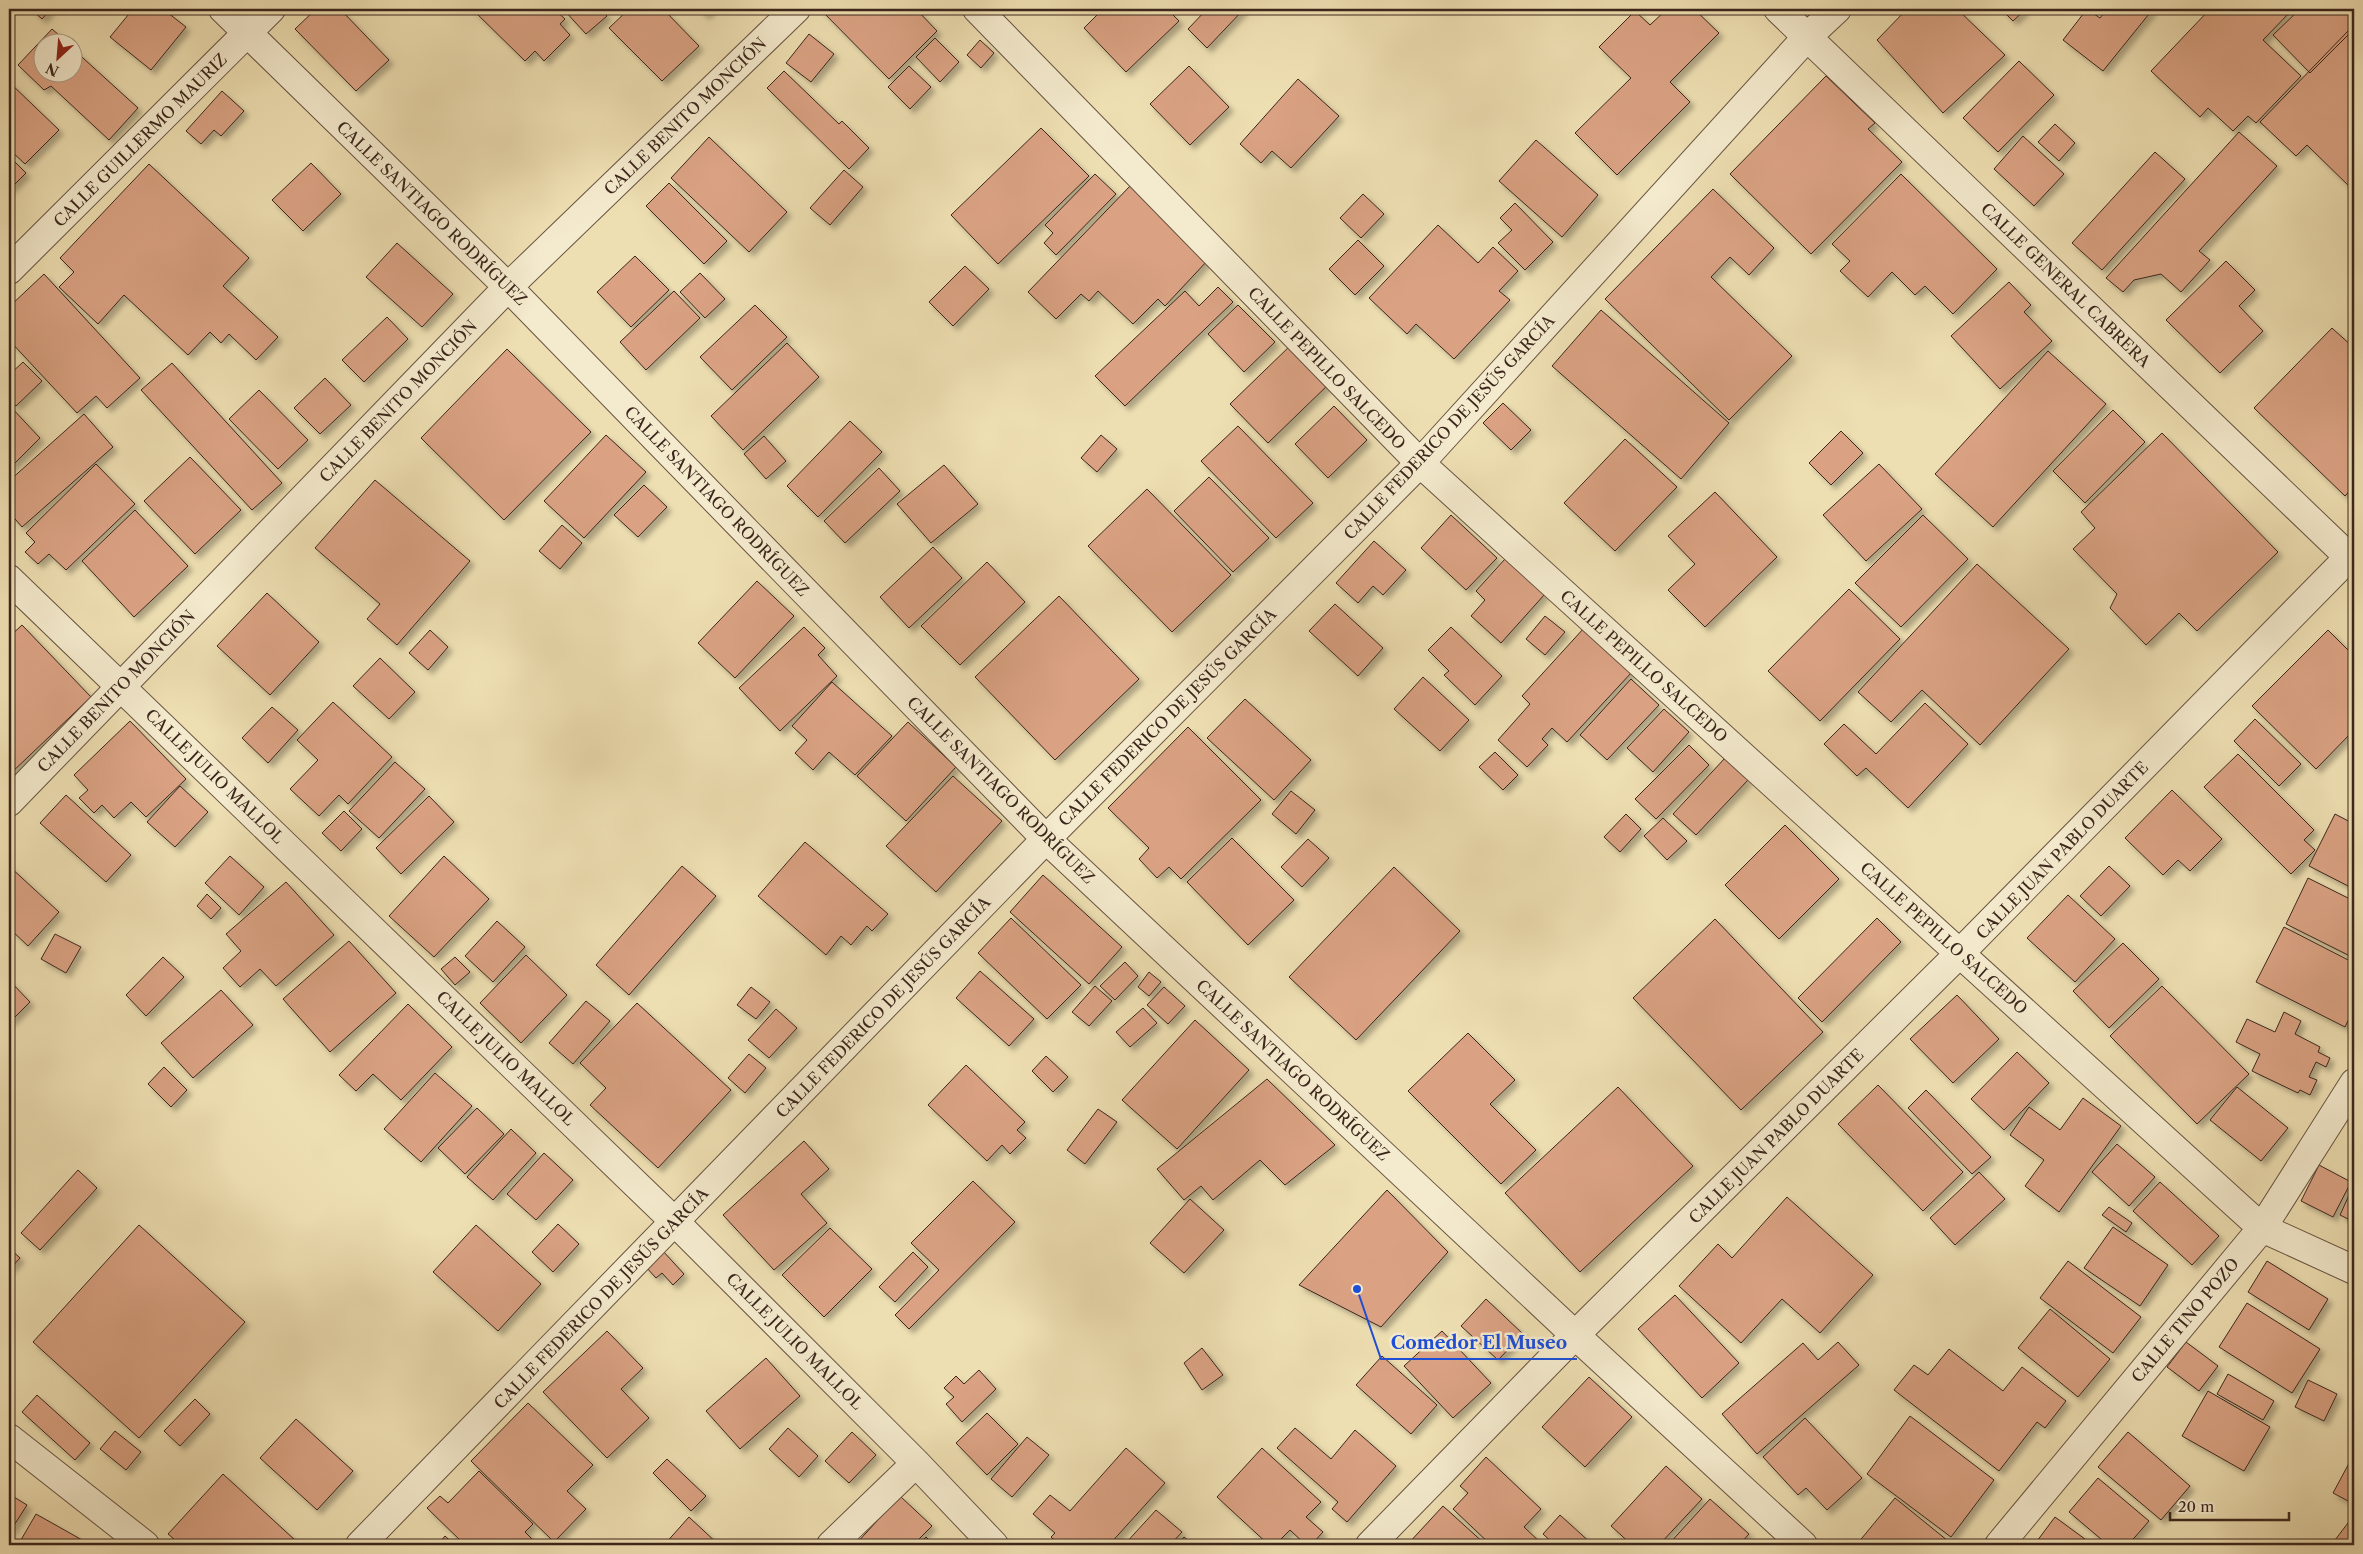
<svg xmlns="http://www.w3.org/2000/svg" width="2363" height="1554" font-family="'Libre Caslon Text',serif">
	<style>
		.building { fill: #daa283; stroke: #3b261c; filter: url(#shadow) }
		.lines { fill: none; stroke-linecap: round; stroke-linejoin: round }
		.minor-casing { stroke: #685442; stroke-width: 30 }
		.minor { stroke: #f4eacd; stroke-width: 28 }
		.labels { text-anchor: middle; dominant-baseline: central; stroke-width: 5; stroke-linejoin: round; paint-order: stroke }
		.street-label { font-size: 16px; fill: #3b261c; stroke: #f4eacd }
		.leader { fill: none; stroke: #1d4ed8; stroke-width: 2 }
		.callout-dot { fill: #1d4ed8; stroke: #f4eacd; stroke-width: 2 }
		.callout-label { font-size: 18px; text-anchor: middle; font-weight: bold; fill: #1d4ed8; stroke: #f4eacd; stroke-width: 5; stroke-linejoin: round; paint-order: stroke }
	</style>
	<defs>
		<filter id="shadow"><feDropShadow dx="4.5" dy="4.5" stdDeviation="2.5" flood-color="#0004"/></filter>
	</defs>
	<rect width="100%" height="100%" fill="#eedfb2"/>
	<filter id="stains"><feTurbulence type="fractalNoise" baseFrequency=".004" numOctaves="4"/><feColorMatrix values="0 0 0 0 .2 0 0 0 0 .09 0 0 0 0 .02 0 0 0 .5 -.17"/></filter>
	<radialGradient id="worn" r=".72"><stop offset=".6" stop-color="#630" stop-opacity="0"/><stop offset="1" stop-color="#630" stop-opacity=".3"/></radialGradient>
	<path class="building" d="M31 9H51L42 19Z
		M133 9H163L186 27 151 70 110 37Z
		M316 9H340L389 60 356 91 295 29Z
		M472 9H554L565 19 560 24 570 35 544 61 535 51 525 61Z
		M566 9H600L607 16 586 34 564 10Z
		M629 9H663L699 46 662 81 609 28Z
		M698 9H712L705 15Z
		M820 9H916L937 31 889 79Z
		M1103 9H1167L1179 21 1126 72 1084 28Z
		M1207 9H1244L1207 48 1188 29Z
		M1667 9H1694L1719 33 1670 82 1690 102 1617 175 1575 133 1631 78 1599 47 1635 11 1650 25Z
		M1907 9H1957L2005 55 1943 113 1877 40Z
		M2001 9H2026L2013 21Z
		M2087 9 2100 18 2107 9H2153L2103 71 2063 40Z
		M2210 9H2293L2263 40 2301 76 2256 123 2248 116 2233 131 2208 108 2200 117 2151 71Z
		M2300 9H2354V29L2310 73 2273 35Z
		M52 29 67 42H42V72H72V48L138 108 109 140 51 86 44 90 18 65Z
		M2348 31 2354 37V191L2307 145 2296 156 2260 122Z
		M809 34 834 54 811 82 786 63Z
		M935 38 959 62 940 82 916 57Z
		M980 40 994 53 981 68 967 55Z
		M2019 61 2054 95 1998 152 1963 118Z
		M909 66 931 87 910 109 888 87Z
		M1189 66 1229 107 1190 145 1150 104Z
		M784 71 839 124 842 121 869 148 849 169 767 88Z
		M1826 76 1875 123 1868 129 1902 162 1811 254 1730 174Z
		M1298 79 1339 116 1291 168 1272 151 1261 163 1240 144Z
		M9 82 59 130 25 164 9 149Z
		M222 91 244 111 221 136 214 130 201 144 186 131Z
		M2055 124 2075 143 2059 161 2038 142Z
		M1041 128 1089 176 998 264 951 215Z
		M2239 132 2277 166 2199 251 2210 260 2181 292 2161 274 2134 280 2123 292 2106 278Z
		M2023 136 2064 174 2034 206 1994 169Z
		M709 137 787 212 749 252 671 178Z
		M1536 140 1598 195 1562 237 1499 181Z
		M2155 152 2185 179 2102 270 2072 243Z
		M9 156 26 173 9 190Z
		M311 163 341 194 303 231 272 200Z
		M149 164 249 258 223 286 278 337 256 360 229 334 221 343 210 332 188 355 124 295 98 324 59 287 74 272 60 258Z
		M844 170 863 187 830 225 810 208Z
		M1095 174 1116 194 1056 255 1044 243 1053 233 1045 225Z
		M1901 174 1997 269 1953 314 1925 286 1915 295 1892 272 1868 297 1840 271 1850 261 1832 244Z
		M669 183 727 241 704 264 646 206Z
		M1131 185 1208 260 1165 306 1158 299 1133 324 1098 291 1089 301 1081 294 1056 319 1028 292Z
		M1713 189 1774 248 1749 275 1730 257 1711 277 1792 356 1729 420 1605 299Z
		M1363 194 1384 214 1361 238 1340 218Z
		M1515 203 1553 242 1525 270 1498 243 1512 230 1500 218Z
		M1438 225 1478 263 1493 247 1518 271 1499 291 1510 300 1454 359 1416 324 1407 334 1369 298Z
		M1358 240 1384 266 1355 295 1329 269Z
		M397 243 453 294 422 327 366 277Z
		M635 256 669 290 631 327 597 292Z
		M2226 261 2255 290 2239 306 2263 331 2220 373 2166 320Z
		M965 266 989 289 953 326 929 302Z
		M700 273 725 299 705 318 680 292Z
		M44 274 140 378 107 408 96 396 77 413 9 340V307Z
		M2009 282 2031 305 2024 312 2052 341 2000 389 1951 336Z
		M1218 287 1233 302 1125 406 1095 376 1185 291 1199 306Z
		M674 291 700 318 646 370 620 342Z
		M755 305 787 337 732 390 700 357Z
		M1238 305 1275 342 1244 372 1208 334Z
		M1601 310 1729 423 1681 479 1552 366Z
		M387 317 408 339 364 382 342 360Z
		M2332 328 2354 348V486L2345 496 2254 408Z
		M787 343 819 377 743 450 711 416Z
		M1293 343 1331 382 1268 443 1230 404Z
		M507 349 591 432 504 520 421 438Z
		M2048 351 2106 404 1993 527 1935 474Z
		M23 362 42 381 16 406 9 399V375Z
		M172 363 282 483 252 510 141 390Z
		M325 378 351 405 320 434 294 408Z
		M259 390 308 440 278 469 229 419Z
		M1503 403 1531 430 1511 450 1483 423Z
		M9 405 40 438 9 469Z
		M1334 406 1367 440 1328 478 1295 444Z
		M2113 410 2145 442 2085 503 2053 471Z
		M84 414 113 447 22 527 9 512V481Z
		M850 421 882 452 818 517 787 486Z
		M1238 426 1313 503 1276 538 1201 461Z
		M1841 431 1863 453 1831 485 1809 463Z
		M2162 433 2278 552 2197 631 2179 613 2146 645 2110 608 2117 594 2073 549 2095 528 2081 512Z
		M606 435 646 472 584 538 544 501Z
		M1101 435 1117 449 1097 472 1081 458Z
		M764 436 786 461 766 479 744 454Z
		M1625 439 1677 487 1615 551 1564 503Z
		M190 457 241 510 195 554 144 501Z
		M96 464 135 504 66 570 49 554 38 564 25 552 35 542 26 533Z
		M1879 464 1922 509 1866 561 1823 515Z
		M944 465 978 504 931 543 897 504Z
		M879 468 900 491 845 543 824 521Z
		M1209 477 1269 538 1233 572 1174 511Z
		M375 480 470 561 397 645 367 619 380 604 315 548Z
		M644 485 667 507 638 537 614 515Z
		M1147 489 1231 575 1172 632 1088 546Z
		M1715 492 1777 557 1705 627 1668 590 1695 564 1668 536Z
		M135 510 188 566 134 617 82 561Z
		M1451 515 1497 558 1466 590 1421 548Z
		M1923 515 1968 559 1901 627 1855 583Z
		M562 525 582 543 560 569 539 551Z
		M1374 541 1406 570 1383 595 1373 586 1358 603 1336 583Z
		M933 547 962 578 909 628 880 597Z
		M1505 559 1545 594 1501 643 1471 616 1485 600 1476 591Z
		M987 562 1025 602 960 665 921 626Z
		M1977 564 2069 649 1980 745 1922 690 1891 722 1858 692Z
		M757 581 794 616 735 678 698 643Z
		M1849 589 1900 639 1820 721 1768 671Z
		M267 593 319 642 270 695 217 646Z
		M1059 596 1139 679 1055 760 975 677Z
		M1335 604 1383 648 1358 676 1309 631Z
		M1545 616 1565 632 1545 655 1526 639Z
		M22 625 91 697 9 775V637Z
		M804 627 825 648 818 655 837 676 780 731 739 688Z
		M1451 627 1502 676 1475 705 1444 675 1449 671 1428 650Z
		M1584 628 1632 672 1567 742 1552 728 1542 739 1548 745 1527 767 1498 740 1530 704 1522 696Z
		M430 630 448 647 428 670 409 653Z
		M2328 630 2354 656V730L2316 769 2252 706Z
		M380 658 415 692 389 719 353 686Z
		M1423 677 1469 720 1440 751 1394 709Z
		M1631 679 1659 705 1607 760 1580 735Z
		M832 682 892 736 855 775 829 752 813 770 795 753 807 740 792 726Z
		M1245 699 1311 760 1274 800 1207 738Z
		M333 702 392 757 348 804 339 795 319 816 290 789 318 760 297 740Z
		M1925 703 1968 744 1908 808 1866 768 1857 776 1824 744 1844 724 1876 754Z
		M272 707 298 730 268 763 242 738Z
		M1664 709 1689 732 1653 772 1627 748Z
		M2255 719 2301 764 2279 786 2234 741Z
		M130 721 186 779 146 817 131 802 114 818 102 805 94 813 79 798 88 790 74 775Z
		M908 722 956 767 906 821 857 776Z
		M1188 727 1261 800 1181 879 1169 867 1157 878 1139 859 1149 848 1108 808Z
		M1689 745 1709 765 1656 819 1635 799Z
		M1495 752 1518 775 1503 790 1479 767Z
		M2238 754 2314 830 2304 840 2315 850 2291 874 2204 787Z
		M1725 758 1748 780 1696 835 1673 814Z
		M395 762 425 789 379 838 349 811Z
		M953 776 1002 821 936 892 886 846Z
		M180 786 208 812 175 847 147 822Z
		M2172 790 2222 839 2190 871 2178 860 2163 875 2125 838Z
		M1291 791 1315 810 1296 834 1272 814Z
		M66 795 131 855 106 882 40 823Z
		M429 796 454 822 401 874 376 848Z
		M344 811 362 829 341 851 322 833Z
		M1626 814 1641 829 1620 852 1604 837Z
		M2335 814 2354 824V889L2309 866Z
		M1663 818 1687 841 1667 860 1644 836Z
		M1785 825 1839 879 1779 939 1725 885Z
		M1232 838 1294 900 1248 945 1187 882Z
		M1308 839 1329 858 1302 887 1281 867Z
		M805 842 888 914 872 931 867 926 851 945 841 936 826 955 758 896Z
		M230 856 264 887 239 915 205 883Z
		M444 856 489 899 434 957 389 916Z
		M9 866 59 912 28 946 9 928Z
		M682 866 716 896 629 995 596 965Z
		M2109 866 2130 886 2101 916 2080 896Z
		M1394 867 1460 931 1356 1040 1289 977Z
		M1043 875 1122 947 1089 984 1010 912Z
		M2308 878 2354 901V958L2286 924Z
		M286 882 334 935 276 986 260 969 240 987 223 968 241 951 226 934Z
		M207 894 221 908 211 919 197 906Z
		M2068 895 2115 939 2075 982 2027 938Z
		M1011 918 1081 985 1047 1019 978 953Z
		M1877 918 1901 942 1822 1022 1798 998Z
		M1715 919 1823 1032 1741 1110 1633 998Z
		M497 921 525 947 493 982 465 956Z
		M2284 927 2354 963V1008L2345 1027 2256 982Z
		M55 934 81 947 66 973 41 959Z
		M349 941 396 993 330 1052 283 999Z
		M2123 943 2159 979 2109 1028 2073 991Z
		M526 955 567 995 521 1043 480 1003Z
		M163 957 184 977 146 1016 126 995Z
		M455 957 470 972 455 985 441 969Z
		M1125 962 1138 976 1115 1000 1100 986Z
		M980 971 1034 1019 1009 1046 956 998Z
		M1149 972 1161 982 1149 996 1138 987Z
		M9 980 30 1002 9 1023Z
		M1095 986 1112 1001 1089 1026 1072 1012Z
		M2162 986 2249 1074 2197 1124 2110 1036Z
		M751 987 770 1002 756 1019 737 1005Z
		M1164 987 1185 1006 1168 1024 1147 1005Z
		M221 990 253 1025 193 1078 161 1043Z
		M1957 995 1999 1039 1953 1083 1910 1039Z
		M586 1001 610 1021 573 1064 549 1043Z
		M637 1003 731 1090 658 1168 590 1105 606 1088 580 1063Z
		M408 1004 452 1047 401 1100 373 1074 356 1091 339 1075Z
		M1143 1008 1157 1023 1130 1047 1116 1032Z
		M776 1009 797 1028 769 1058 748 1040Z
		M2284 1012 2301 1021 2295 1034 2320 1047 2318 1052 2330 1058 2326 1067 2316 1062 2309 1077 2317 1080 2310 1095 2300 1090 2298 1093 2252 1071 2260 1054 2236 1042 2247 1019 2275 1032Z
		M1195 1020 1249 1070 1177 1149 1122 1100Z
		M1468 1033 1515 1080 1490 1104 1536 1150 1501 1184 1408 1091Z
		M2017 1052 2049 1083 2004 1130 1971 1099Z
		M749 1054 766 1068 745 1093 728 1078Z
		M1046 1056 1068 1077 1053 1092 1032 1071Z
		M966 1065 1025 1122 1017 1130 1026 1138 1010 1154 1002 1145 987 1161 928 1105Z
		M164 1067 187 1090 171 1107 148 1084Z
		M435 1073 472 1106 421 1162 384 1129Z
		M1267 1079 1335 1145 1285 1185 1260 1160 1213 1200 1201 1186 1184 1200 1157 1169Z
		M1878 1085 1963 1172 1923 1211 1838 1124Z
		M1618 1087 1693 1166 1580 1272 1505 1193Z
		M2237 1087 2288 1128 2261 1161 2210 1120Z
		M1926 1090 1991 1157 1972 1174 1908 1108Z
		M2083 1098 2121 1126 2059 1212 2025 1186 2044 1160 2010 1135 2029 1107 2060 1130Z
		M477 1108 504 1134 465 1174 438 1148Z
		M1098 1109 1117 1122 1085 1164 1067 1150Z
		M511 1129 536 1153 493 1200 467 1177Z
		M804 1141 829 1169 801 1194 827 1223 774 1270 723 1215Z
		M2117 1144 2155 1177 2129 1206 2092 1172Z
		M544 1153 573 1180 536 1220 507 1194Z
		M2319 1165 2351 1182 2333 1217 2301 1201Z
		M78 1170 97 1188 40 1250 21 1233Z
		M1979 1172 2005 1199 1955 1245 1930 1218Z
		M973 1181 1015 1222 909 1329 895 1315 939 1270 911 1243Z
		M2160 1182 2219 1236 2192 1265 2133 1211Z
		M2354 1184V1222L2340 1215Z
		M1387 1190 1448 1252 1381 1327 1299 1285Z
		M1787 1197 1873 1275 1820 1333 1782 1299 1741 1343 1679 1286 1718 1244 1732 1258Z
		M1190 1199 1224 1230 1184 1273 1150 1243Z
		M2109 1207 2132 1223 2126 1232 2102 1215Z
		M558 1224 579 1244 553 1272 532 1252Z
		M139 1225 245 1322 139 1438 33 1342Z
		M476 1225 541 1284 498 1331 433 1272Z
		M2113 1227 2168 1265 2140 1306 2084 1268Z
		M830 1228 872 1269 824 1317 782 1275Z
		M9 1248 20 1258 9 1270Z
		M662 1250 684 1274 673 1285 662 1273 656 1278 645 1266Z
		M913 1252 928 1267 895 1302 879 1287Z
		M2068 1261 2141 1317 2113 1353 2040 1298Z
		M2267 1261 2328 1299 2309 1330 2248 1292Z
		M1675 1295 1739 1363 1702 1398 1638 1329Z
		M1486 1299 1523 1334 1498 1360 1461 1326Z
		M2247 1303 2320 1349 2292 1393 2219 1347Z
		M2050 1309 2110 1359 2078 1397 2018 1348Z
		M607 1331 643 1368 621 1389 649 1418 607 1458 543 1392Z
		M1442 1331 1491 1383 1453 1418 1404 1366Z
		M1838 1342 1859 1365 1757 1454 1722 1414 1803 1343 1818 1360Z
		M2186 1342 2218 1366 2199 1391 2167 1367Z
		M1202 1348 1223 1375 1202 1390 1184 1363Z
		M1949 1349 2003 1391 2022 1367 2066 1401 2045 1428 2037 1422 1999 1471 1894 1390 1914 1365 1928 1375Z
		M1382 1356 1437 1405 1411 1434 1356 1385Z
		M766 1358 800 1396 740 1449 706 1411Z
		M979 1370 996 1389 962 1422 946 1404 954 1397 944 1388 956 1376 964 1384Z
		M2228 1374 2274 1401 2263 1420 2217 1394Z
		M1589 1377 1632 1417 1585 1467 1542 1427Z
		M2308 1380 2337 1394 2324 1421 2295 1407Z
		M2208 1391 2270 1427 2244 1471 2182 1436Z
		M37 1395 90 1443 75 1460 22 1412Z
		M195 1399 210 1414 180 1446 164 1431Z
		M528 1403 593 1465 567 1491 586 1509 554 1542 471 1461Z
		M987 1413 1018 1444 987 1475 956 1443Z
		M1910 1416 1994 1480 1951 1537 1867 1474Z
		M1805 1418 1862 1478 1827 1510 1806 1488 1798 1495 1763 1457Z
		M296 1419 353 1471 317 1510 260 1458Z
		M788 1428 818 1456 799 1477 769 1449Z
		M1295 1428 1331 1459 1355 1430 1396 1466 1347 1522 1332 1509 1338 1502 1277 1448Z
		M115 1431 141 1452 126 1470 100 1449Z
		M852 1432 876 1455 849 1483 825 1461Z
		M2128 1432 2190 1486 2161 1520 2098 1467Z
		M1027 1437 1049 1455 1012 1497 991 1479Z
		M1126 1448 1165 1483 1109 1545H1060L1051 1537 1055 1533 1033 1514 1050 1495 1070 1511Z
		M1262 1448 1321 1502 1306 1517 1323 1532 1311 1545H1306L1290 1530 1275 1545H1269L1217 1497Z
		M2354 1454V1504L2333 1493Z
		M1486 1457 1541 1509 1524 1527 1541 1543 1539 1545H1491L1453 1509 1468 1493 1460 1486Z
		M667 1459 706 1496 691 1511 653 1473Z
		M1666 1466 1702 1499 1659 1545H1632L1611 1526Z
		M479 1471 533 1524 525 1532 538 1545H465L427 1508 440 1496 448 1503Z
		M223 1474 296 1541 292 1545H181L168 1534Z
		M2098 1478 2149 1521 2128 1545H2108L2069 1512Z
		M9 1494 27 1505 9 1533Z
		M900 1496 932 1526 913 1545H855Z
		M1895 1498 1953 1545 1857 1544Z
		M1710 1499 1749 1534 1739 1545H1668Z
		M1443 1506 1486 1545H1407Z
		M1156 1510 1182 1532 1170 1545H1124Z
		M36 1514 91 1545H18Z
		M1560 1515 1593 1545H1555L1543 1534Z
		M2354 1515V1545H2341L2335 1540Z
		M689 1517 719 1545H664Z
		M2055 1517 2093 1545H2034Z
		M445 1536 455 1545H437Z
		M926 1537 934 1545H918Z
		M1184 1537 1194 1545H1177Z"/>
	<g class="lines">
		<g class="minor-casing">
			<path id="minor" d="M223 9 508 287 1046 839 1575 1335 1803 1545
				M977 9 1420 463 2262 1228 2354 1270
				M1778 9 2354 562
				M9 270 271 9
				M9 579 675 1222 916 1463 994 1545
				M9 802 508 287 796 9
				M9 1438 145 1545
				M360 1545 1046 839 1420 463 1807 37 1837 9
				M831 1545 916 1463
				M1370 1545 1575 1335 1960 953 2354 552
				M1999 1545 2262 1228 2354 1083"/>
		</g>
		<use href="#minor" class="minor"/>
	</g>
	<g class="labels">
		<g class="street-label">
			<text transform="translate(685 116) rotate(-44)">CALLE BENITO MONCIÓN</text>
			<text transform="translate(140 140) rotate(-45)">CALLE GUILLERMO MAURIZ</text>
			<text transform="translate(432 213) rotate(44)">CALLE SANTIAGO RODRÍGUEZ</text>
			<text transform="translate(2066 285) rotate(44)">CALLE GENERAL CABRERA</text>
			<text transform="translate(1327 368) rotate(46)">CALLE PEPILLO SALCEDO</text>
			<text transform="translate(398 401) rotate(-46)">CALLE BENITO MONCIÓN</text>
			<text transform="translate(1449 427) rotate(-47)">CALLE FEDERICO DE JESÚS GARCÍA</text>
			<text transform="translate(717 501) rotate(46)">CALLE SANTIAGO RODRÍGUEZ</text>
			<text transform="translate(1644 666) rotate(42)">CALLE PEPILLO SALCEDO</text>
			<text transform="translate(116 691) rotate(-46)">CALLE BENITO MONCIÓN</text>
			<text transform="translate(1167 717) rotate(-45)">CALLE FEDERICO DE JESÚS GARCÍA</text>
			<text transform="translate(215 776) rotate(44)">CALLE JULIO MALLOL</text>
			<text transform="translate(1001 790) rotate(45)">CALLE SANTIAGO RODRÍGUEZ</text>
			<text transform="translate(2062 850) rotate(-46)">CALLE JUAN PABLO DUARTE</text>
			<text transform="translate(1944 938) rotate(42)">CALLE PEPILLO SALCEDO</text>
			<text transform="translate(883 1007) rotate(-46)">CALLE FEDERICO DE JESÚS GARCÍA</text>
			<text transform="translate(506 1058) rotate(44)">CALLE JULIO MALLOL</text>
			<text transform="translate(1293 1070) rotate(43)">CALLE SANTIAGO RODRÍGUEZ</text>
			<text transform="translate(1776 1136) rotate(-45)">CALLE JUAN PABLO DUARTE</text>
			<text transform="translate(601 1298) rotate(-46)">CALLE FEDERICO DE JESÚS GARCÍA</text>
			<text transform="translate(2185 1320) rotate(-50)">CALLE TINO POZO</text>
			<text transform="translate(795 1341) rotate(45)">CALLE JULIO MALLOL</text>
		</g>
	</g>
	<path class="leader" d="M1357 1289L1381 1359H1577"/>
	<circle class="callout-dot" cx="1357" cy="1289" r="5"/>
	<g class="callout-label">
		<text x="1479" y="1349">Comedor El Museo</text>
	</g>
	<rect width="2363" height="1554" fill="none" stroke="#eedfb2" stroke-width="30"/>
	<rect x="10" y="10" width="2343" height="1534" fill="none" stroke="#3b261c" stroke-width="2.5"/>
	<rect x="15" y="15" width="2333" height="1524" fill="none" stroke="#3b261c"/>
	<g transform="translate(58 58) rotate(206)"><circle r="24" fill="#f4eacd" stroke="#aa9c86"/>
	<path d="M0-4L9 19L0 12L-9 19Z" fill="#8f2418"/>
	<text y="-8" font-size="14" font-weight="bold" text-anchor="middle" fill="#3b261c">N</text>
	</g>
	<path d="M2170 1512v8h119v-8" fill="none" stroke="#3b261c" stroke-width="2.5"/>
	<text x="2178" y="1512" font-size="15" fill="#3b261c" stroke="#f4eacd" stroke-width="4" paint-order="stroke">20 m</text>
	<rect width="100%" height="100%" filter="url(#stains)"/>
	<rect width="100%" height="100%" fill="url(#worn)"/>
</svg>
